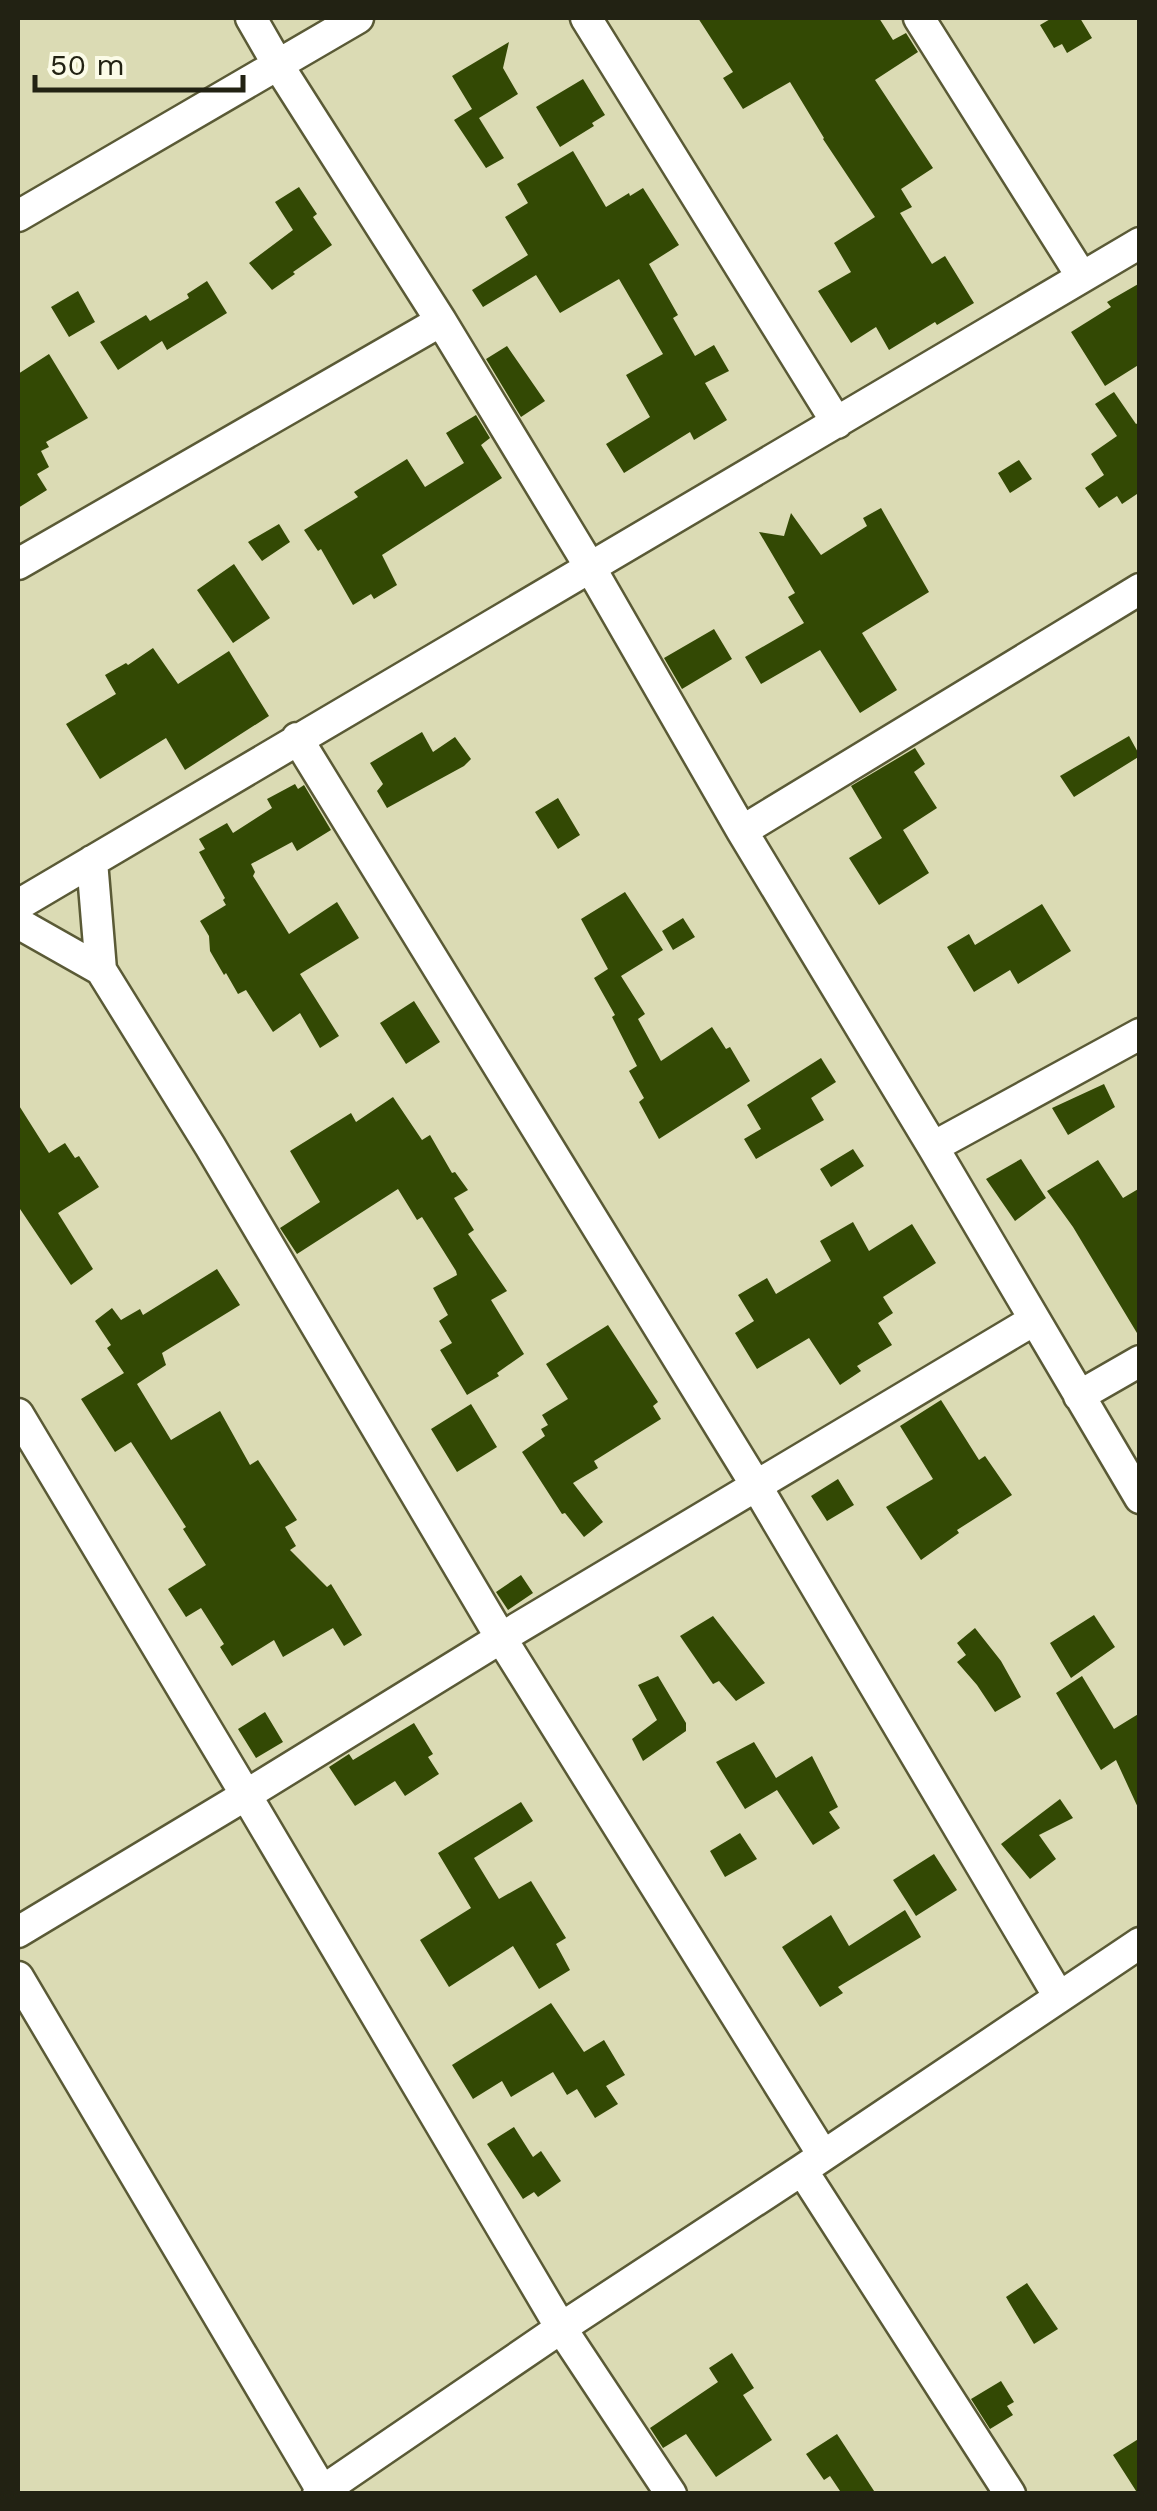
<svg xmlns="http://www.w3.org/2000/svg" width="1157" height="2511" font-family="'Work Sans',sans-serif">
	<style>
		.building { fill: #334904 }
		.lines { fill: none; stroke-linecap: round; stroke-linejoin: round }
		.street-casing { stroke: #5a5a36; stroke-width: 35 }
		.street { stroke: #fff; stroke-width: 30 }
	</style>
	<rect width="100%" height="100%" fill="#dbdbb4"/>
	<path class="building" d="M698 18H879L893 40 906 33 918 52 875 80 933 168 901 189 912 207 900 213 932 264 945 256 974 303 937 325 935 322 889 350 876 327 851 343 818 291 851 272 834 243 875 217 823 139 824 138 790 82 743 109 723 78 733 72Z
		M1052 18H1080L1092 38 1067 53 1062 44 1054 48 1040 25Z
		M509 42 503 68 518 94 479 118 504 158 486 168 454 120 472 109 452 76Z
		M583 79 605 115 592 123 594 126 560 147 536 107Z
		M573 151 606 207 629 193 630 196 643 188 679 245 649 264 678 315 673 318 695 356 714 345 729 371 705 383 727 420 694 440 690 432 624 473 606 444 650 417 626 375 663 354 619 279 560 313 536 275 483 307 472 290 528 255 505 217 528 203 517 184Z
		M299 187 317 214 313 217 332 245 293 272 295 274 272 290 249 263 293 230 275 202Z
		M207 281 227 313 167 350 162 341 118 370 100 342 146 315 150 321 189 298 187 294Z
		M1140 283V364L1105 386 1071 332 1111 307 1107 302Z
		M78 291 95 322 69 337 51 307Z
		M507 346 545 401 521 417 486 359Z
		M49 354 88 418 46 442 49 447 41 451 49 467 37 474 47 490 18 508V374Z
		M1114 392 1136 424 1140 422V492L1122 504 1117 496 1099 508 1085 488 1104 475 1091 454 1117 436 1095 404Z
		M476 415 490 438 481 445 502 478 382 555 397 585 374 599 371 594 353 605 321 549 318 551 304 530 358 497 354 492 407 459 425 487 464 463 446 433Z
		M1019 460 1032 479 1010 493 998 473Z
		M881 508 929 592 862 633 897 690 860 713 820 650 761 684 745 657 804 623 788 597 795 593 759 532 784 536 791 513 821 555 867 526 863 518Z
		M279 524 290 542 262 561 248 542Z
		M234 564 270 618 233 643 197 590Z
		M714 629 732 659 682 689 664 658Z
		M153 648 178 684 229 651 269 716 185 770 166 738 100 779 66 724 116 694 105 675 126 663 128 665Z
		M422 732 433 752 455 737 471 759 464 766 387 808 377 791 383 784 370 763Z
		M1129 736 1140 756 1074 797 1060 776Z
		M915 748 925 764 914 772 937 808 903 830 929 873 879 905 849 858 882 838 851 786Z
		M295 784 298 789 304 785 331 830 297 851 292 842 251 864 255 872 253 876 289 934 337 902 359 938 300 974 339 1036 320 1048 300 1013 273 1032 246 990 238 994 226 973 224 975 210 951 209 936 200 921 226 905 223 900 225 898 199 852 205 849 199 839 227 823 233 833 272 808 267 799Z
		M558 798 580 835 558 849 535 812Z
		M625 892 663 950 621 976 645 1014 638 1019 661 1061 712 1027 726 1049 730 1047 750 1081 659 1139 639 1102 644 1098 629 1071 637 1066 612 1017 615 1015 594 978 608 969 581 919Z
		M1042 904 1071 951 1018 984 1010 970 974 992 947 947 969 934 975 945Z
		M683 918 695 937 673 950 662 931Z
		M414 1001 440 1042 406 1064 380 1023Z
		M821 1058 836 1082 811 1098 824 1120 756 1159 744 1139 761 1129 747 1105Z
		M1104 1084 1115 1107 1068 1135 1052 1108Z
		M393 1097 422 1140 430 1135 452 1173 455 1172 468 1190 454 1198 474 1230 468 1234 507 1291 491 1300 524 1354 497 1373 499 1376 467 1395 440 1350 452 1343 439 1321 448 1315 433 1288 457 1275 456 1271 422 1217 417 1220 398 1189 297 1254 280 1228 320 1202 290 1151 351 1113 356 1122Z
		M18 1104 49 1153 65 1143 75 1158 79 1156 99 1187 58 1213 93 1269 71 1285 18 1206Z
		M853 1149 864 1166 831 1187 820 1169Z
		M1021 1159 1046 1198 1015 1221 986 1179Z
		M1098 1160 1123 1198 1140 1188V1338L1073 1227 1047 1191Z
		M853 1222 869 1251 912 1224 936 1263 883 1297 893 1313 878 1323 892 1345 857 1366 861 1371 840 1385 809 1338 757 1369 735 1333 754 1321 738 1295 767 1278 776 1294 831 1261 820 1241Z
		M217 1269 240 1305 162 1353 166 1365 137 1384 171 1440 220 1411 250 1465 258 1460 297 1520 285 1527 296 1546 290 1550 327 1587 331 1584 362 1635 344 1646 333 1628 283 1657 274 1640 232 1666 220 1647 224 1644 201 1608 186 1617 168 1589 206 1565 183 1529 186 1527 131 1442 115 1452 81 1399 124 1373 107 1348 111 1345 95 1321 112 1308 121 1320 140 1309 143 1315Z
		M608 1325 658 1402 653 1406 661 1419 594 1461 598 1468 573 1483 603 1522 584 1537 565 1513 562 1514 522 1452 545 1436 541 1429 548 1425 542 1415 568 1399 546 1364Z
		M941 1400 979 1460 985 1456 1012 1495 957 1530 959 1533 921 1560 886 1507 933 1479 900 1426Z
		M471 1404 497 1447 457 1472 431 1429Z
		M838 1479 854 1505 827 1521 811 1496Z
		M521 1575 533 1593 508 1610 496 1592Z
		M1094 1615 1115 1647 1071 1678 1050 1643Z
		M713 1616 765 1683 736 1701 719 1681 713 1684 680 1636Z
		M975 1628 1001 1661 1021 1697 995 1712 977 1685 957 1662 966 1655 957 1643Z
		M658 1676 686 1723V1731L643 1761 632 1739 657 1720 638 1685Z
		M1082 1676 1114 1729 1140 1713V1812L1116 1760 1101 1770 1056 1693Z
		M265 1712 283 1742 256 1758 238 1729Z
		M414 1723 433 1754 428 1757 439 1774 405 1796 395 1781 355 1806 329 1767 349 1754 353 1760Z
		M754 1742 776 1778 812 1756 838 1807 829 1812 840 1828 813 1845 777 1790 745 1809 716 1762Z
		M1060 1799 1073 1818 1039 1835 1056 1859 1030 1879 1001 1844Z
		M521 1802 533 1821 474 1858 499 1899 531 1881 566 1938 556 1944 570 1970 539 1989 513 1946 449 1987 420 1940 471 1908 438 1853Z
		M740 1833 757 1859 725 1877 710 1851Z
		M934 1854 957 1890 916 1916 893 1880Z
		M905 1910 921 1937 838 1987 843 1993 820 2007 782 1947 831 1915 849 1946Z
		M551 2003 584 2052 604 2040 625 2075 606 2086 618 2104 595 2118 577 2089 567 2095 553 2072 511 2097 502 2081 473 2099 452 2065Z
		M514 2127 533 2157 541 2151 561 2181 538 2197 534 2192 523 2199 487 2144Z
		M1027 2283 1058 2329 1034 2344 1006 2297Z
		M732 2353 754 2388 743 2395 772 2440 716 2477 686 2434 663 2448 650 2428 718 2382 709 2368Z
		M1001 2381 1014 2402 1007 2406 1013 2415 990 2429 971 2399Z
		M837 2434 876 2494H842L830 2476 824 2480 806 2454Z
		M1140 2438V2494H1138L1113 2455Z"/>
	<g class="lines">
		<g class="street-casing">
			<path id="street" d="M251 18 278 65 441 321 590 567 742 831 933 1147 1140 1498
				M586 18 837 423
				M919 18 1082 277
				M18 216 358 18
				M18 564 441 321
				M297 738 757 1487 1059 1997
				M742 831 1140 589
				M92 861 101 970 210 1146 501 1638 823 2155
				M18 905 1140 243
				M18 923 101 970
				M933 1147 1140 1034
				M1079 1396 1140 1361
				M18 1414 246 1795 561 2328 671 2494
				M18 1932 246 1795 501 1638 1034 1320
				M18 1977 324 2494
				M802 2170 1010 2494
				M318 2494 561 2328 802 2170 1140 1943"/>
		</g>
		<use href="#street" class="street"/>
	</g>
	<rect width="1157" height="2511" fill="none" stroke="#222213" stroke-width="40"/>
	<path d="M35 75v15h208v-15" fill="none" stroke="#222213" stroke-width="5"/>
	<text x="50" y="75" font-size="30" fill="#222213" stroke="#fbfbe7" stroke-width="8" paint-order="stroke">50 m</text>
</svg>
